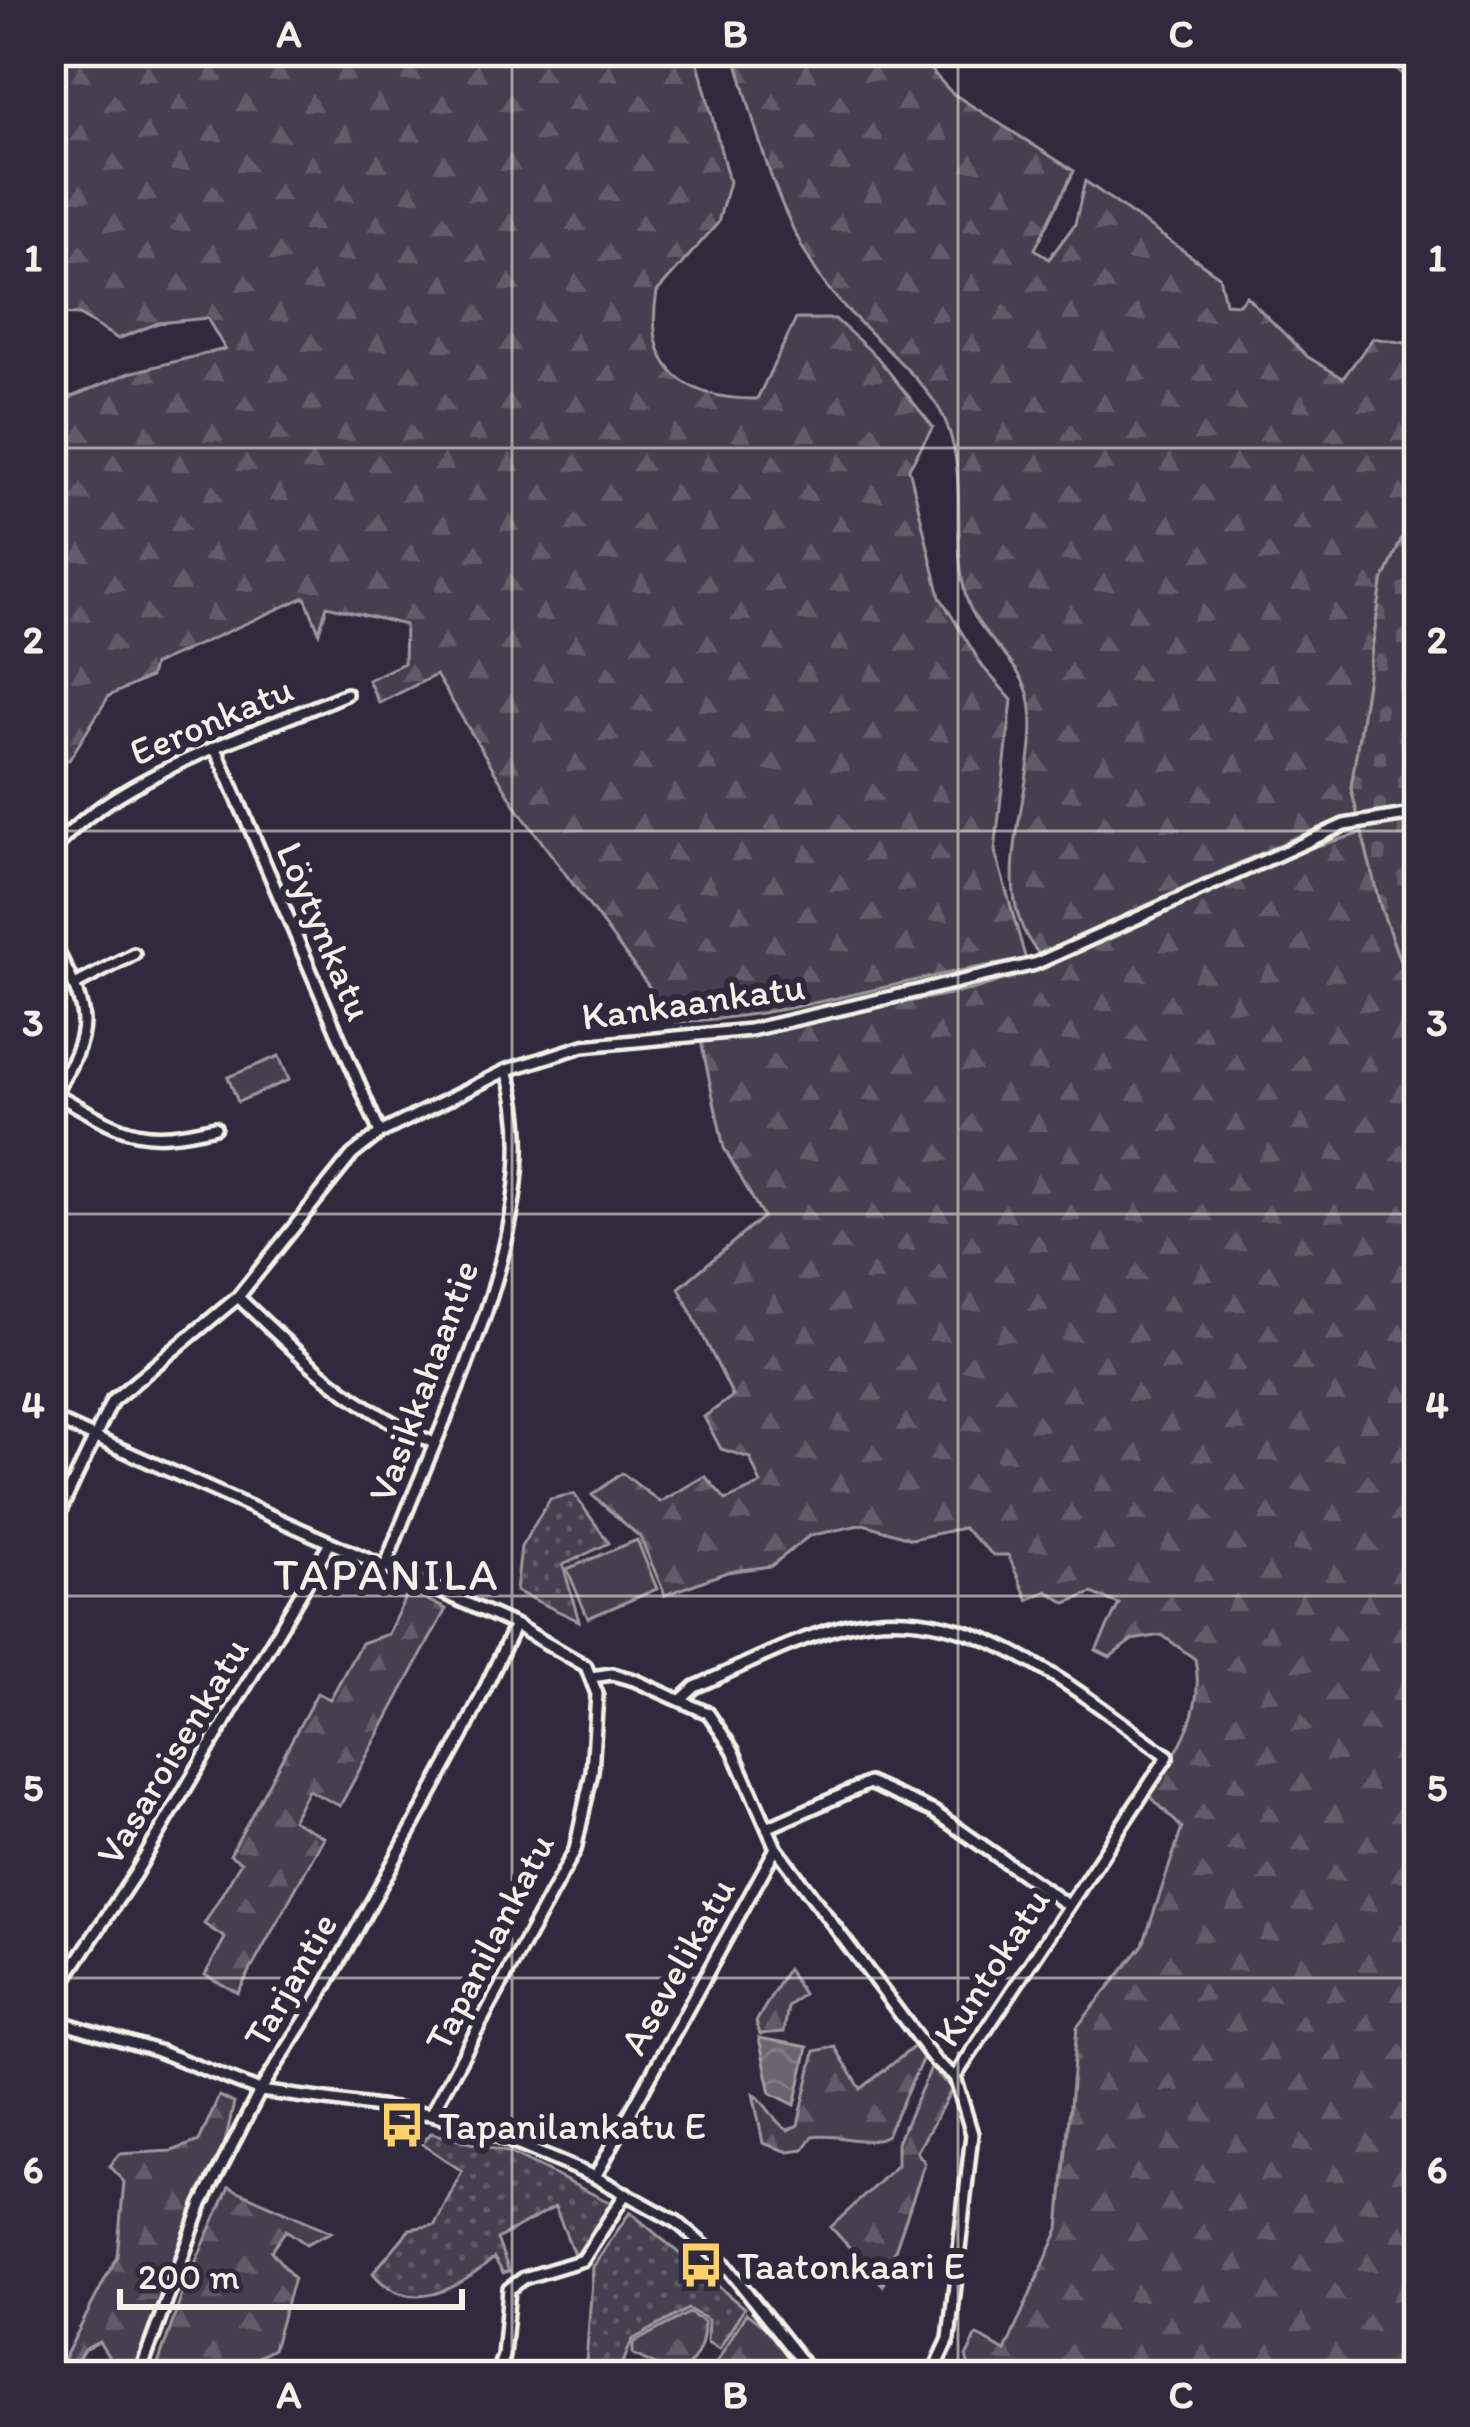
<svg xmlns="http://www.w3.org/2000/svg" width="1470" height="2427" font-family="Itim,sans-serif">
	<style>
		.green { fill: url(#green-dots); stroke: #9c989c; stroke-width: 3 }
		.forest { fill: url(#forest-firs); stroke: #9c989c; stroke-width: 3 }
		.cemetery { fill: url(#cemetery-stones); stroke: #9c989c; stroke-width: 3 }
		.pitch { fill: #454050; stroke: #9c989c; stroke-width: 3 }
		.water { fill: url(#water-waves); stroke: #a19ea0; stroke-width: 3 }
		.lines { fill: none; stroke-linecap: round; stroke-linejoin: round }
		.minor-casing { stroke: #f4f1e8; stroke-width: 18 }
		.minor { stroke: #2f2a3d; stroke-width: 9 }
		.grid { fill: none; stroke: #f4f1e8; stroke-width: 3; stroke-opacity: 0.55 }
		.labels { text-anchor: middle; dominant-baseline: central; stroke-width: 12; stroke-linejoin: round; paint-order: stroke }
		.street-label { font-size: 39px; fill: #f4f1e8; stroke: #2f2a3d }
		.poi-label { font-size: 39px; fill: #f4f1e8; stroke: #2f2a3d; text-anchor: start }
		.quarter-label { font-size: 45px; letter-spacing: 3px; fill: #f4f1e8; stroke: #2f2a3d }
		.neatline { fill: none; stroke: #f4f1e8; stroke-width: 4.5 }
		.grid-label { font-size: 39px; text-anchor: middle; font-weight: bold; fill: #f4f1e8 }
	</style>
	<defs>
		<pattern id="green-dots" width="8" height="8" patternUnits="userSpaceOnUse" patternTransform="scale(3)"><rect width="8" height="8" fill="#454050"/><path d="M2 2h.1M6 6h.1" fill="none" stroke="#605c69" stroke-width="1.8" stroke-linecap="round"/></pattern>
		<pattern id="forest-firs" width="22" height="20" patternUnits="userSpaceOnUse" patternTransform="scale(3)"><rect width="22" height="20" fill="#454050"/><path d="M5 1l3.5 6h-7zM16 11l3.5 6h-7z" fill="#605c69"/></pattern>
		<pattern id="cemetery-stones" width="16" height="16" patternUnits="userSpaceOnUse" patternTransform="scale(3)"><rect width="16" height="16" fill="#454050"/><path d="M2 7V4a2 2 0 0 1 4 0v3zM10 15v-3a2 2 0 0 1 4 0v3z" fill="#605c69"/></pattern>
		<pattern id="water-waves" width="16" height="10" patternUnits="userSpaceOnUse" patternTransform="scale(3)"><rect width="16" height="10" fill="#6a6670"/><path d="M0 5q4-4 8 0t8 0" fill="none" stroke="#807c84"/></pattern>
	</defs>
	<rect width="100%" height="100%" fill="#2f2a3d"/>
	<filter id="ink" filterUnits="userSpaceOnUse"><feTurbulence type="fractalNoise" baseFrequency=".00833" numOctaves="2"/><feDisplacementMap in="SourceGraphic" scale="24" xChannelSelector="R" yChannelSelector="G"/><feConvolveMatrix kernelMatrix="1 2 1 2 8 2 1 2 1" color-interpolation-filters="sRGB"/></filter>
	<g filter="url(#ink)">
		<path class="green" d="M574 1494 609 1543 563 1565 579 1621 516 1591 521 1547 550 1499Z
			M431 2133 510 2153 611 2203 575 2257 555 2207 497 2239 509 2271 503 2273 494 2258C460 2288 410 2318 373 2273L410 2229 435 2225 462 2171 422 2144Z
			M630 2212 744 2308 719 2349 707 2342 708 2320 688 2309 632 2340 618 2376H585L593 2267Z"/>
		<path class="forest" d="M51 51H695L729 182 718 223 657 292C643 369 686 400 757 399L796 319H835L877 357 933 427 909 468 940 597 983 667 1012 700 995 851 1026 960C908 975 793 1018 675 1022L519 811 436 675 379 703 368 680 404 663 405 625 327 606 319 632 305 597 153 665 150 677 109 696 69 760 51 759V395L69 398 129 373 225 349 207 318 158 323 118 339 79 315 54 314Z
			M734 51H913L952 93 1074 171 1035 249 1049 259 1075 224 1085 181 1219 276 1225 303 1239 304 1246 296 1308 357 1343 378 1373 338 1419 345V500L1382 584 1351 788 1358 816 1294 838 1039 954C978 885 1046 775 1029 697 1021 661 976 634 966 597 951 542 968 480 947 425 930 378 851 323 822 280 775 210 756 131 734 51Z
			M1370 51H1390L1397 58 1403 51H1418L1419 86Z
			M1362 833 1380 905 1419 1014V2376H972L966 2357 977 2335 1005 2351 1059 2229 1077 2027 1143 1945 1182 1828 1149 1795C1177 1752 1206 1712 1195 1659L1162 1635 1132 1640 1110 1657 1096 1650 1119 1604 1092 1593 1066 1603 1047 1591 1028 1600 1008 1555H993L963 1528 912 1539 864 1524 809 1536 771 1566 727 1572 665 1595 640 1537 592 1495 622 1473 660 1502 705 1476 726 1500 761 1484 750 1458 721 1449 704 1417 733 1396 679 1288 763 1217 724 1148 701 1041 971 990 1030 972 1299 851Z
			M408 1591 446 1609 340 1806 308 1790 292 1820 324 1837 238 1993 205 1975 225 1938 204 1924 241 1862 230 1855 317 1693 330 1699 361 1643 388 1634Z
			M787 1969 803 1994 788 2006 784 2032 760 2034 756 2022Z
			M916 2045 924 2056 887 2135C865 2148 838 2132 813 2137L804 2150 789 2152 763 2143 753 2093C768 2104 772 2121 788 2130L798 2125 815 2051 835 2047 861 2089Z
			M931 2068 952 2089 917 2152 925 2163 883 2285 831 2227 897 2165V2142Z
			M219 2096 234 2103 223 2151 170 2266 132 2376H107L108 2356 99 2342 84 2350 67 2376H55L117 2256 124 2182 109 2166 119 2154 172 2151 199 2141Z
			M229 2187 331 2232 306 2244 286 2230 271 2251 294 2278 273 2349 222 2376H154L185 2286Z
			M689 2313 704 2322C704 2346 696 2361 678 2376L633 2354V2343Z
			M746 2313 771 2332 800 2376H708Z"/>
		<path class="cemetery" d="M1419 500V1014L1380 905 1351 788 1382 584Z"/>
		<path class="pitch" d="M279 1056 289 1080 238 1102 228 1077Z
			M637 1540 657 1589 588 1618 567 1569Z"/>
		<path class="water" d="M759 2038 808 2047 795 2105 771 2093Z"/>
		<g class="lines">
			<g class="minor-casing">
				<path id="minor" d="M217 751 380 1133
					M51 855C98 781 264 730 346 694
					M51 939C89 1013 98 1024 51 1098
					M75 985 134 954
					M54 1093C124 1132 135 1146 215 1127
					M238 1297C299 1356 354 1409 434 1443
					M51 1418 515 1625 586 1666 597 1694 592 1772 575 1850 431 2114
					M51 1530 112 1401 238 1297 352 1155 380 1133 507 1070 583 1046 750 1030 1035 964 1344 825 1419 813
					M385 1568C433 1431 556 1215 507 1070
					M591 1677 612 1674 634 1680 708 1713 733 1750 776 1848 935 2061 955 2077
					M682 1699 695 1687C745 1665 794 1639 848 1625 969 1595 1076 1692 1168 1756L955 2077 972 2134 949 2339 932 2376
					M769 1827 869 1783 934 1812 1067 1905
					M61 1985 135 1874 329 1545
					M51 2019 158 2051 260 2091 431 2114 469 2124 595 2177 677 2222 723 2262 813 2376
					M595 2177 776 1848
					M139 2376 202 2204 260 2091 321 1995 463 1735 515 1625
					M496 2376 503 2356 509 2289 524 2278 583 2260 626 2193"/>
			</g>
			<use href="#minor" class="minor"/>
		</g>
	</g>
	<path class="grid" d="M512 51V2376M958 51V2376M51 448H1419M51 831H1419M51 1214H1419M51 1596H1419M51 1978H1419"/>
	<defs>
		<g id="bus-bare" transform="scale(3.6)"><path d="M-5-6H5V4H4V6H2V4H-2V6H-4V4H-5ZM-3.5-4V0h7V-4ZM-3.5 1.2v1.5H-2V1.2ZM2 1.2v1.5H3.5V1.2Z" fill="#ffd166" stroke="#2f2a3d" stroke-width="2.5" paint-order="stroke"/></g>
	</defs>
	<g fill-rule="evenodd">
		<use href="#bus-bare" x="402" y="2125"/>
		<use href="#bus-bare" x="701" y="2265"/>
	</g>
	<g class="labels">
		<g class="street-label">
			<text transform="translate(211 720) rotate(-23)">Eeronkatu</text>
			<text transform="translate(325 931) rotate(67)">Löytynkatu</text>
			<text transform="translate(693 1001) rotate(-8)">Kankaankatu</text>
			<text transform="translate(423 1381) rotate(-70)">Vasikkahaantie</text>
			<text transform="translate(172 1751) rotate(-59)">Vasaroisenkatu</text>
			<text transform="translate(489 1942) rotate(-63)">Tapanilankatu</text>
			<text transform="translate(677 1966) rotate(-61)">Asevelikatu</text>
			<text transform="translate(991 1967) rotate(-57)">Kuntokatu</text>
			<text transform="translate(290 1980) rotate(-60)">Tarjantie</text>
		</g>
		<g class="poi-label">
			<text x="438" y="2125">Tapanilankatu E</text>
			<text x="737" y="2265">Taatonkaari E</text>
		</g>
		<g class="quarter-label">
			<text x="387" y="1574">TAPANILA</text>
		</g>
	</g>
	<rect width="1470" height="2427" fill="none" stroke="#2f2a3d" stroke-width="132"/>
	<path d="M120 2289v18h342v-18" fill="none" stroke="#f4f1e8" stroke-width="6"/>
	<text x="138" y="2289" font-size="36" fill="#f4f1e8" stroke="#2f2a3d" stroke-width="9" paint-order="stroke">200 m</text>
	<rect x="66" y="66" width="1338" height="2295" class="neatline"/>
	<g class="grid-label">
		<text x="289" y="47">A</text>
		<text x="735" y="47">B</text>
		<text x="1181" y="47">C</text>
		<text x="33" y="271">1</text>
		<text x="1437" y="271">1</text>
		<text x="33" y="653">2</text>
		<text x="1437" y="653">2</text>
		<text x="33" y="1036">3</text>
		<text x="1437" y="1036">3</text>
		<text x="33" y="1418">4</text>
		<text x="1437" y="1418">4</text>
		<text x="33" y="1801">5</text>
		<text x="1437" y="1801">5</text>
		<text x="33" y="2183">6</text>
		<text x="1437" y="2183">6</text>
		<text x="289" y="2408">A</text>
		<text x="735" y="2408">B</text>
		<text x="1181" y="2408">C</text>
	</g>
</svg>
